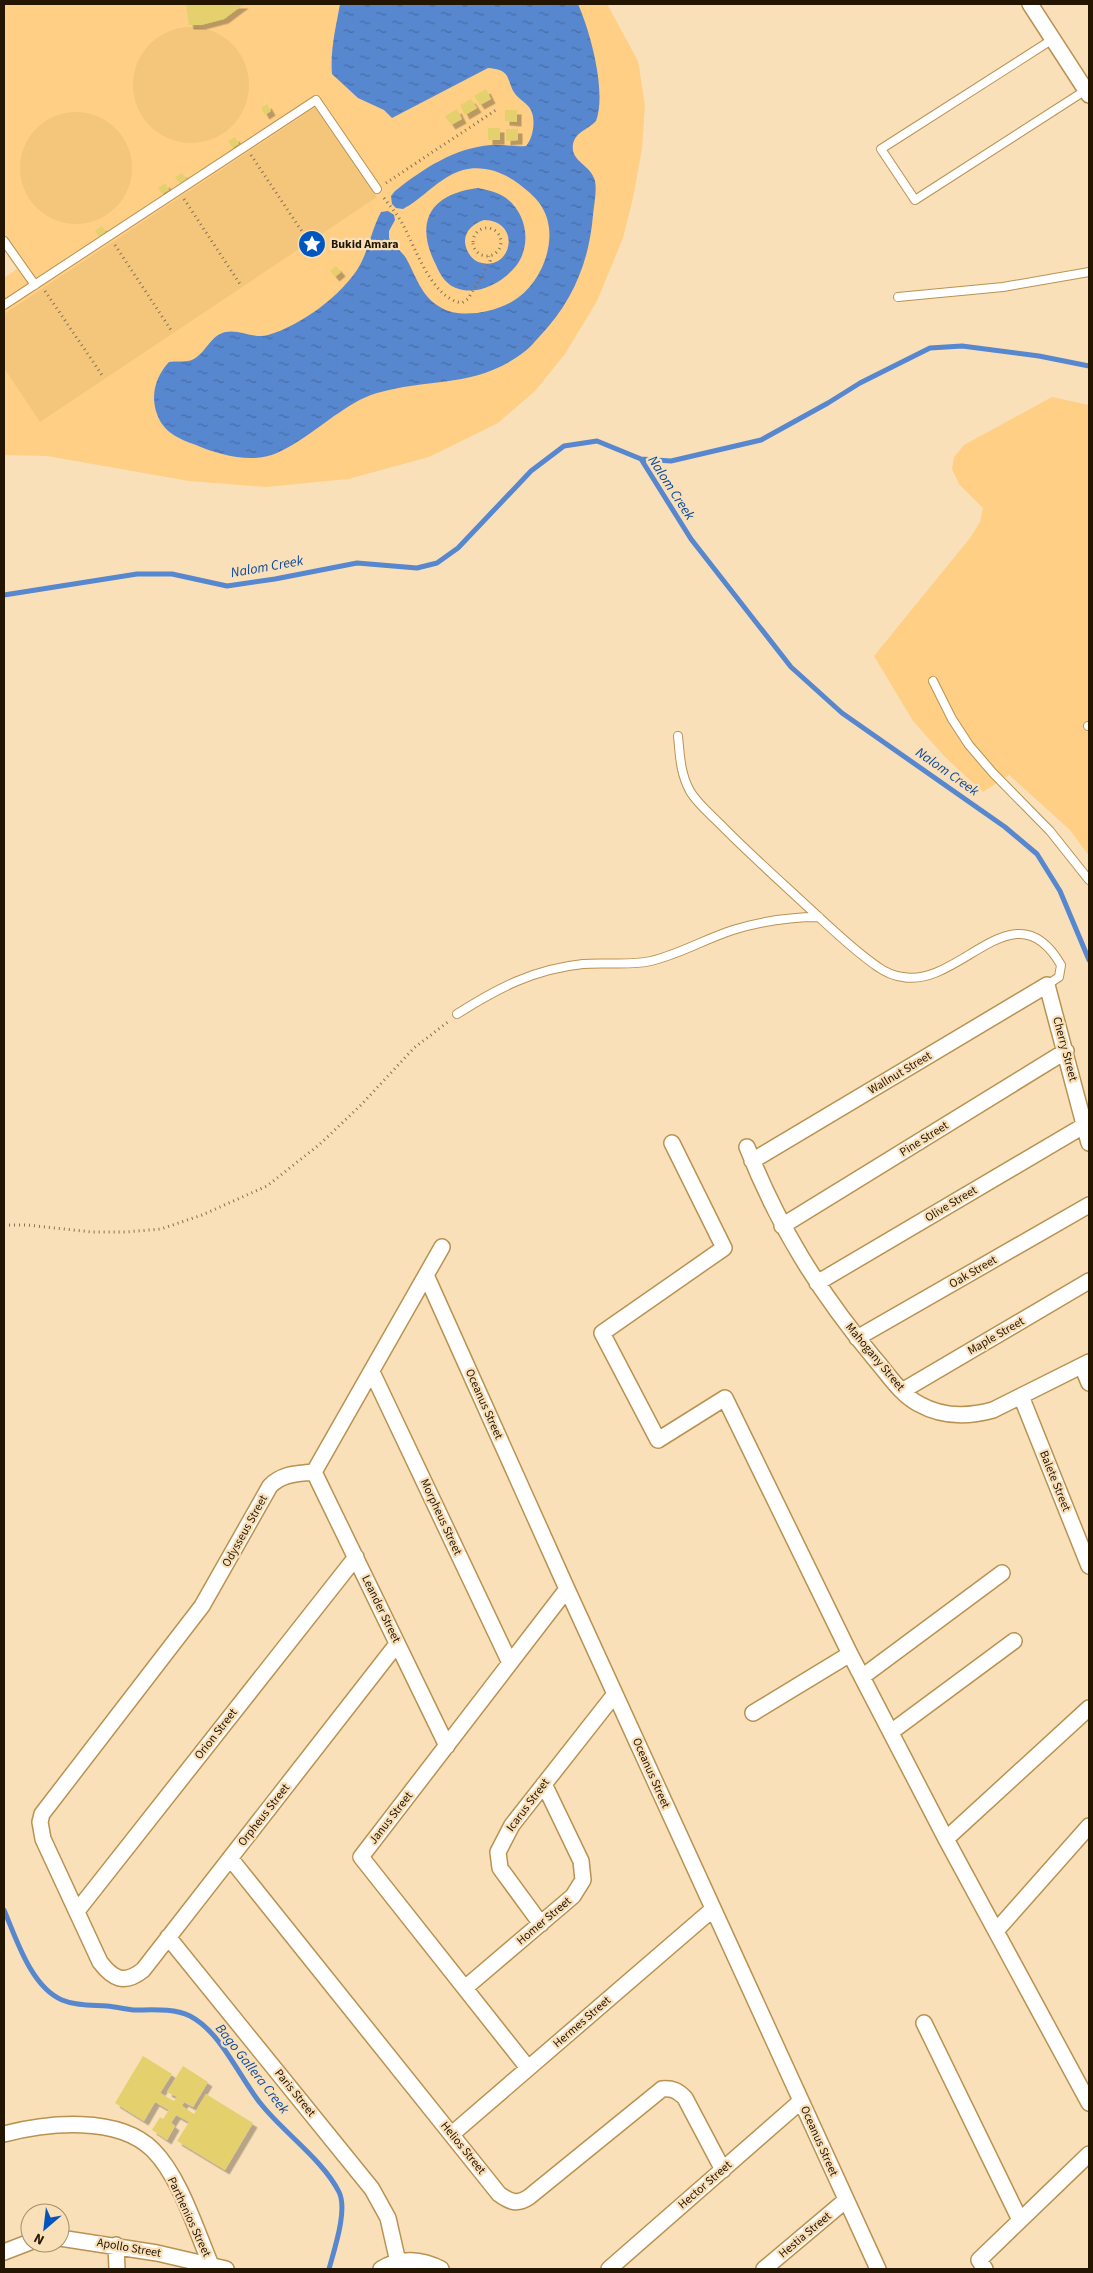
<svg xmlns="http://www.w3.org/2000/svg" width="1093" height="2273" font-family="'Source Sans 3',sans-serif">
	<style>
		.built { fill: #fecf84 }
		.grass { fill: #f4c67c }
		.water { fill: url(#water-ripples); fill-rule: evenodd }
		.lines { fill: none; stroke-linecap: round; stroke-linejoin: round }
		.stream { stroke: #5787cf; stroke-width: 5 }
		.building { fill: #e4d16e; filter: url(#shadow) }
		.service-casing { stroke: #ba9250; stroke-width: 10 }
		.minor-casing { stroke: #ba9250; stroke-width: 18 }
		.path { stroke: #857154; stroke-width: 3; stroke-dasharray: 1 4; stroke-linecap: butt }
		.service { stroke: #fff; stroke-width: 8 }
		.minor { stroke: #fff; stroke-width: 15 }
		.labels { text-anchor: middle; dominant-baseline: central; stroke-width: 4.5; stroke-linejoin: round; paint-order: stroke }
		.poi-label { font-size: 12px; font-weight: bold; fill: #241500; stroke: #f9e0b9; text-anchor: start }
		.street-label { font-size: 12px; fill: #241500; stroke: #f9e0b9 }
		.water-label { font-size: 14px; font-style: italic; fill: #09499f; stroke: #f9e0b9 }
	</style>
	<defs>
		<pattern id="water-ripples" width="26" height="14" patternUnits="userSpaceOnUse" patternTransform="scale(1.25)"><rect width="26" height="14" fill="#5787cf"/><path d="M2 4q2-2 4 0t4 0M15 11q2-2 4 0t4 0" fill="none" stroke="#486da6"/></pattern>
		<filter id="shadow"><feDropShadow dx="4.5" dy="4.5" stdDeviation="0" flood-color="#0004"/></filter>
	</defs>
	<rect width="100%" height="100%" fill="#f9e0b9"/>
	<path class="built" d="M4 4H607L638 61 645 105 642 149 633 198 623 238 597 301 565 354 535 391 498 423 429 457 348 479 266 487 189 481 47 456 4 455V278L17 269 4 250Z
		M1052 397 1089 405V856L1070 830 1009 775 983 792 945 757 913 721 874 656 970 538 980 522 983 508 959 484 952 469 954 457 964 445Z"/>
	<path class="grass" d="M133 85a58 58 0 1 1 116 0a58 58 0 1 1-116 0Z
		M316 107 377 197 40 422 4 368V314Z
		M20 168a56 56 0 1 1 112 0a56 56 0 1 1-112 0Z"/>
	<path class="water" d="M340 4H578C590 31 607 92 596 121 588 130 576 131 573 144 570 162 591 164 595 181 597 191 594 204 593 215 589 262 573 301 540 336 535 341 530 348 524 352 475 389 431 377 377 393 360 398 348 407 334 416 316 429 297 444 277 453 253 464 219 455 196 445 179 439 163 432 157 414 150 395 156 376 169 362 176 361 182 362 188 361 202 359 208 340 220 334 236 326 253 340 268 335 300 326 343 295 360 265 369 248 372 229 381 212L388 211 394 215 395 220 389 231V238C393 247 401 250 406 258 416 276 421 296 440 307 451 314 464 314 477 313 489 311 501 308 513 301 541 285 560 239 543 209 538 199 528 191 519 184 503 172 483 165 463 170 439 177 424 198 403 209L396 208 392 204 391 196 395 191C423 169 454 148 491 145 503 144 514 147 526 146 534 137 537 115 528 106 525 102 519 99 516 95 505 81 514 70 488 68L392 118 384 110 358 98 332 74C330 50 336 27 340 4Z
		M478 188C487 190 498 192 506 198 527 214 532 245 516 266 503 282 480 295 459 289 447 286 440 275 436 265 414 222 430 194 478 188ZM484 220C522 221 512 270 482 263 476 262 471 258 468 252 460 237 469 225 484 220Z"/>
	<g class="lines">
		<path class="stream" d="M641 459 671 461 761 440 828 403 860 383 930 348 962 346 1039 356 1089 366
			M4 595 137 574H172L227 586 275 579 357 563 417 568 437 563 458 548 531 471 564 446 597 441 641 459 691 539 791 667 842 713 1005 827 1037 854 1060 891 1089 960
			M4 1910C16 1938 31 1987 62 2000 76 2006 92 2005 107 2006 116 2007 125 2009 134 2010 152 2010 173 2008 190 2016 221 2032 239 2077 261 2104 283 2132 323 2160 339 2192 348 2210 334 2250 329 2269"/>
	</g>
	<path class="building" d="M186 4H244L224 19 201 25H189Z
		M486 89 491 99 480 105 474 96Z
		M471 99 477 108 465 115 460 105Z
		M267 104 271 111 265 115 261 108Z
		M457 109 462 119 451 125 445 116Z
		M505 110H517V122L505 121Z
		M488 128H500V140H488Z
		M506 129H518V140L506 141Z
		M235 137 239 144 232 148 228 141Z
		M182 173 187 180 180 184 175 177Z
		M165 183 169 190 162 194 158 188Z
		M102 226 106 232 99 237 95 231Z
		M336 266 341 272 335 277 330 271Z
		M143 2056 172 2074 160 2093 174 2101 177 2097 167 2092 183 2066 208 2082 193 2107 184 2102 182 2106 194 2114 206 2094 253 2123 225 2170 177 2141 189 2122 176 2115 171 2123 175 2126 167 2140 152 2130 160 2117 163 2119 169 2110 155 2102 144 2121 115 2103Z"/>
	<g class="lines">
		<g class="service-casing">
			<path id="service" d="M1053 39 881 149 915 200 1086 90
				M4 241 35 285
				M898 297 1003 287 1089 272
				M4 305 316 100 377 189
				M933 681 952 719 969 745 993 773 1050 831 1089 880
				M1088 726H1089
				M678 736C680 755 680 773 690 791 698 805 715 818 726 830 753 857 781 882 809 908 831 928 853 950 878 967 885 972 894 976 903 977 960 988 1015 884 1061 965L1059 977 1047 985
				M457 1014C498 988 534 969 583 964 605 962 630 966 651 961 680 954 705 939 733 930 762 921 789 917 819 917"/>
		</g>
		<g class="minor-casing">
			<path id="minor" d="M1030 4 1089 95
				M672 1143 724 1248 602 1333 658 1440 725 1398 850 1654 946 1839 1089 2103
				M747 1147C778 1226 819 1292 874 1358 888 1374 900 1394 919 1404 942 1417 968 1417 993 1410L1089 1362
				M752 1161 1047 985 1089 1143
				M782 1226 1066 1051
				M426 1275 567 1589 878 2269
				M817 1283 1085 1125
				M857 1338 1089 1205
				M1082 1366 1089 1383
				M372 1372 510 1663
				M902 1391 1089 1281
				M1021 1396 1089 1566
				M314 1472C297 1474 283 1473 270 1486L202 1606 42 1814 40 1822 43 1839 100 1962C113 1979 124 1985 143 1970L397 1644
				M314 1472 447 1746
				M314 1472 442 1247
				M862 1677 1002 1573
				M753 1713 850 1654
				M891 1732 1014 1641
				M946 1839 1089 1708
				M230 1858 499 2194C510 2202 517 2205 529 2197L662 2089C673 2088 678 2091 685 2098L723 2170
				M77 1911 356 1557
				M541 1924 500 1868 498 1852 512 1825 615 1694
				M996 1931 1089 1826
				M168 1937 372 2189 388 2218 398 2262
				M465 1988 573 1896 583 1880 581 1861 544 1784
				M924 2023 1020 2220
				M528 2068 361 1857 567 1589
				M4 2134C47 2123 118 2115 153 2150 180 2177 196 2230 211 2265
				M452 2134 713 1909
				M60 2238 157 2253 226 2269
				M116 2245 117 2269
				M4 2252 30 2242
				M381 2269C400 2257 422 2259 441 2269
				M609 2269 801 2101
				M764 2269 846 2200
				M985 2269 979 2260 1089 2154"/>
		</g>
		<path class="path" d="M251 155 307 239
			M386 183 496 110
			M384 198C390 206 397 214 402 223 416 248 431 298 462 303L468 299 490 261 489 256
			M184 199 240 284
			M473 242a14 14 0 1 1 28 0a14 14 0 1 1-28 0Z
			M115 245 171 330
			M45 291 102 375
			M4 1225H27L92 1232H126L161 1229 202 1215 267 1186 320 1144 361 1105 414 1048 449 1021"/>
		<use href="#service" class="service"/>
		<use href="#minor" class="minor"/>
	</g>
	<defs>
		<g id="sight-disc" transform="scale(1.4375)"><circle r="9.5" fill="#0056bf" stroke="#f9e0b9"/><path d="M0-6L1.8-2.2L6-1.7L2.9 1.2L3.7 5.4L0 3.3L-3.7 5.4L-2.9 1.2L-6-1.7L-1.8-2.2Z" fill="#fff"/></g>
	</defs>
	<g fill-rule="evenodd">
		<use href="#sight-disc" x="312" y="244"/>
	</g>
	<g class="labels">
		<g class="poi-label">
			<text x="331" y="244">Bukid Amara</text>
		</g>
		<g class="street-label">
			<text transform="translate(1065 1049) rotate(75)">Cherry Street</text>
			<text transform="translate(900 1073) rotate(-31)">Wallnut Street</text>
			<text transform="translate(924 1139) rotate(-32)">Pine Street</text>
			<text transform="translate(951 1204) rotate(-31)">Olive Street</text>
			<text transform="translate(973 1272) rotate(-30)">Oak Street</text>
			<text transform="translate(996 1336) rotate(-30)">Maple Street</text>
			<text transform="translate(875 1357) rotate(50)">Mahogany Street</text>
			<text transform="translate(484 1404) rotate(66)">Oceanus Street</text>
			<text transform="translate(1055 1481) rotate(68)">Balete Street</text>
			<text transform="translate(441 1517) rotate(65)">Morpheus Street</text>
			<text transform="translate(245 1531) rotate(-61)">Odysseus Street</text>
			<text transform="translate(381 1609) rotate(64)">Leander Street</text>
			<text transform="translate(216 1734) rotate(-52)">Orion Street</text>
			<text transform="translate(651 1773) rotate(66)">Oceanus Street</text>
			<text transform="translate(528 1805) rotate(-53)">Icarus Street</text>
			<text transform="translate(264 1815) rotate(-52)">Orpheus Street</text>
			<text transform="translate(391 1818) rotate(-52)">Janus Street</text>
			<text transform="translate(544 1921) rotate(-40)">Homer Street</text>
			<text transform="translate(582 2022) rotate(-41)">Hermes Street</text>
			<text transform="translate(295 2093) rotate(51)">Paris Street</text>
			<text transform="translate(819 2141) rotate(66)">Oceanus Street</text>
			<text transform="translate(463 2148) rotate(51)">Helios Street</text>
			<text transform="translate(705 2185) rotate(-41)">Hector Street</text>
			<text transform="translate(189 2217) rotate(65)">Parthenios Street</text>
			<text transform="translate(805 2235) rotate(-40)">Hestia Street</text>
			<text transform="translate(129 2248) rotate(10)">Apollo Street</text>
		</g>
		<g class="water-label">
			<text transform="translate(671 488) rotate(57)">Nalom Creek</text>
			<text transform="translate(267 567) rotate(-10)">Nalom Creek</text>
			<text transform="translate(947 772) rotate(35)">Nalom Creek</text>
			<text transform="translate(252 2069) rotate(52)">Bago Gallera Creek</text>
		</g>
	</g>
	<rect width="1093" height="2273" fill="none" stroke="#241500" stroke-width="10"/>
	<g transform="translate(45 2228) rotate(208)"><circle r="24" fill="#f9e0b9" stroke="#a48f6f"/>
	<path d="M0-4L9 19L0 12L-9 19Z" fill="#0056bf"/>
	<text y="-8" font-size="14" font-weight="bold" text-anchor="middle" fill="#241500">N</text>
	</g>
</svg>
